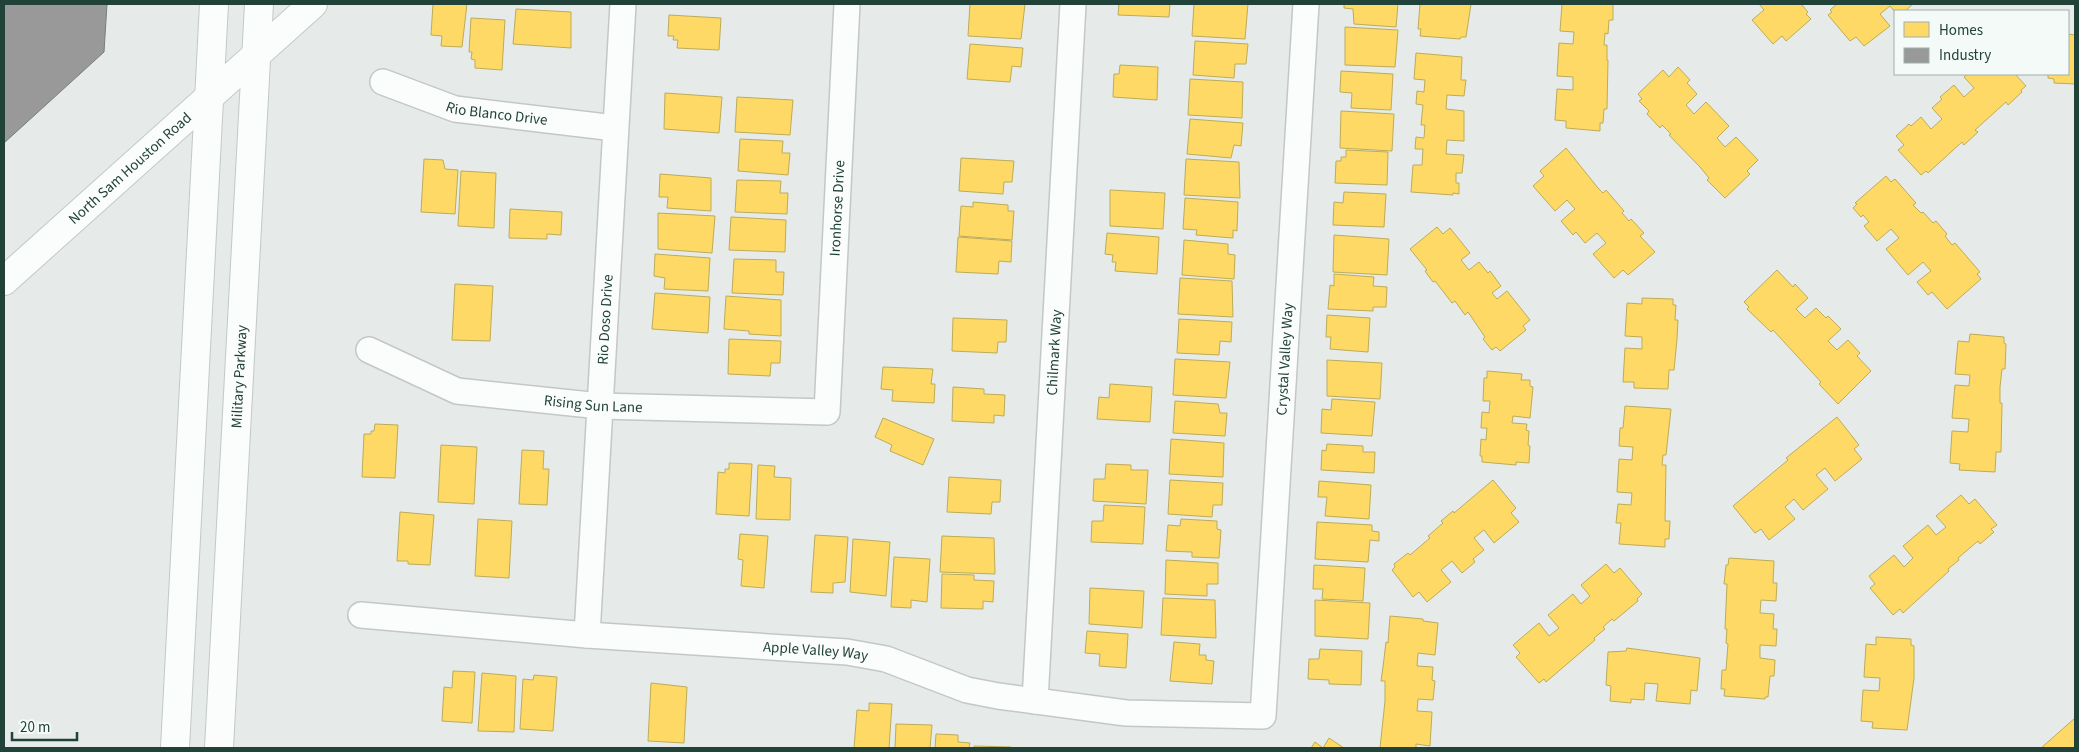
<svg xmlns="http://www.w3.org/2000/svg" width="2079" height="752" font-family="'Source Sans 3',sans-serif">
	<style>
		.homes { fill: #ffd966; stroke: #bcac58 }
		.industry { fill: #999; stroke: #757f7c }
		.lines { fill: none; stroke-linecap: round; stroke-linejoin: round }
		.minor-casing { stroke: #c3c8c6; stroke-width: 28 }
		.tertiary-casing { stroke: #c3c8c6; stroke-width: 30 }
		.secondary-casing { stroke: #c1c9c6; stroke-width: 30 }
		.minor { stroke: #fbfcfc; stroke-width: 25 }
		.tertiary { stroke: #fbfcfc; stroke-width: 28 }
		.secondary { stroke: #fbfcfc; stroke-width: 28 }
		.labels { text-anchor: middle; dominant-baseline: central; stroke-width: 5; stroke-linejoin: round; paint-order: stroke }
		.street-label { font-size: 15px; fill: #204239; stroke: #f4faf7 }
	</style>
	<rect width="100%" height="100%" fill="#e6ebe9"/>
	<path class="homes" d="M433 4H467L462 47 441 46 442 36 431 35Z
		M970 4H1025L1021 39 968 36Z
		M1119 4H1170L1169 17 1118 15Z
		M1194 4H1248L1245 39 1192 36Z
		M1344 4H1398L1396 27 1354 24 1353 9 1344 8Z
		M1420 4H1471L1466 37H1461L1460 39 1420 36 1421 29H1418Z
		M1562 4H1613V20H1609L1608 34 1605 33 1604 45H1607V60H1608L1607 109H1604L1603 123H1600V131L1566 128V121L1555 120 1557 89 1573 90V77L1557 76 1559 43 1573 44 1574 32 1560 31Z
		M1759 4H1801L1808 12 1806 14 1811 19 1786 41 1782 36 1773 44 1752 20 1764 10Z
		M1837 4H1913L1905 11 1895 12 1890 6 1880 14 1890 26 1864 46 1856 37 1850 41 1828 15 1832 12 1830 10Z
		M516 9 571 12V48L513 44Z
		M669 15 721 18 719 50 677 48 678 40H673L674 36H668Z
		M471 18 505 20 502 70 475 68V60L471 59 472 52H469Z
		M1345 27 1398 30 1395 67 1345 65Z
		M2068 34 2075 35V84L2054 83V79L2048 78V74H2068Z
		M1195 41 1248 44 1246 64H1235L1234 78 1193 75Z
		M970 44 1023 48 1021 67 1012 66 1010 82 967 79Z
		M1416 53 1462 57 1461 80H1466L1464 96 1447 95 1446 109 1464 111V141L1447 140 1446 154 1464 155 1462 173H1456V183H1459V194L1453 193V195L1411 192 1413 165H1422L1423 149H1415L1416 137 1424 138 1425 125H1421L1423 105 1416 104 1417 91 1424 92 1425 80 1414 79Z
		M1120 65 1158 67 1157 100 1113 97 1114 74H1119Z
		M1678 67 1690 80 1687 83 1697 94 1686 105 1694 114 1706 102 1729 126 1717 138 1725 147 1736 137 1758 160 1747 171 1750 174 1725 198 1707 180 1709 178 1700 167 1669 135 1671 134 1662 125 1660 128 1647 114 1649 111 1639 101 1642 99 1638 94 1663 70 1669 77Z
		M1341 71 1393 74 1391 110 1351 108 1352 93 1340 92Z
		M1968 74H2015L2026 86 2021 90 2022 92 2008 105 2006 102 1975 130 1978 132 1964 145 1962 142 1928 173 1926 171 1921 175 1898 150 1904 145 1896 136 1909 124 1911 126 1921 117 1931 129 1942 119 1932 108 1942 99 1940 97 1954 85 1964 97 1974 88 1964 77Z
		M1190 79 1243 82 1242 118 1188 115Z
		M665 93 722 97 719 133 664 129Z
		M737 97 793 100 790 135 735 132Z
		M1341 111 1394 114 1392 151 1340 148Z
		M1190 119 1243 123 1241 146 1234 145 1231 158 1187 154Z
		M740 139 783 141 782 153H790L788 175 738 171Z
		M1566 148 1598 188 1603 193 1606 190 1624 211 1622 213 1629 221 1631 219 1644 233 1640 236 1655 252 1628 275 1623 270 1614 278 1593 254 1606 243 1597 233 1585 243 1576 232 1573 235 1561 221 1575 209 1567 200 1555 211 1533 186 1544 176 1540 171Z
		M1346 150 1388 152 1387 185 1335 183 1336 161H1341V157H1346Z
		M961 158 1014 161 1012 182H1004L1003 194 959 191Z
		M424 159 443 160 445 169 458 170 455 214 421 212Z
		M1186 159 1239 162 1240 198 1184 195Z
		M461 171 496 173 494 228 458 226Z
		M660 174 711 178V211L667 208 668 197H659Z
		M1886 176 1891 182 1895 179 1916 203 1913 205 1921 213 1923 212 1933 223 1936 221 1947 234 1945 236 1952 245 1955 243 1980 272 1977 274 1981 279 1947 309 1932 292 1928 295 1917 282 1931 271 1923 262 1908 275 1886 249 1899 238 1891 229 1877 241 1864 226 1869 222 1863 215 1861 217 1853 208 1857 204 1855 203Z
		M737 180 781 181 780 193H788L787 214 735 212Z
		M1110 190 1165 193 1163 229 1110 226Z
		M1344 192 1386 194 1384 227 1333 225 1334 202 1343 203Z
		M1185 198 1238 202 1237 231 1233 230V238L1196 235 1197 230 1183 229Z
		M973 202 1008 205V211H1014L1012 240 959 236 961 206 973 207Z
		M510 209 562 212 561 235 547 234V239L509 238Z
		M658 213 715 216 712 253 658 249Z
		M731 217 786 220 785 252 729 250Z
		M1437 227 1443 234 1450 228 1470 253 1461 260 1469 270 1479 262 1488 273 1490 271 1501 286 1492 293 1497 299 1507 291 1530 320 1523 326 1526 330 1500 351 1496 347 1492 350 1483 339 1485 337 1468 312 1465 315 1455 301 1452 303 1435 281 1433 282 1425 271 1427 270 1410 249Z
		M1107 233 1159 237 1157 274 1115 271 1116 262H1112L1113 255 1105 254Z
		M1334 235 1389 239 1387 275 1333 272Z
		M958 237 1012 241 1011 262 999 261 998 274 956 272Z
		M1184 240 1228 244V254L1235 255 1234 279 1182 275Z
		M655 254 710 258 708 291 664 289 665 278 654 276Z
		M734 259 776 260V272H784L783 295 732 293Z
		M1777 270 1793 287 1795 284 1808 298 1796 309 1805 318 1816 308 1826 318 1828 316 1841 329 1828 341 1837 350 1848 340 1860 353 1857 356 1871 371 1838 404 1819 384 1821 382 1773 330 1771 332 1747 309 1749 307 1744 302Z
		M1334 274 1374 277 1373 286 1387 287 1386 307H1373V311L1328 309 1330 285 1334 286Z
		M1180 278 1232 281 1233 317 1178 314Z
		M455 284 493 286 490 341 452 340Z
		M655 293 710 297 708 333 652 329Z
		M726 296 781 300V336L749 334V331L724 329Z
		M1642 298 1673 299V305H1676L1675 320H1678L1677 339 1674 370H1669L1668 389 1634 388V382H1623L1625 348 1642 349V337L1625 336 1627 303 1642 304Z
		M1327 315 1370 318 1368 352 1330 349 1331 337H1326Z
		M953 318 1007 320 1006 342H998L997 353 952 351Z
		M1179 319 1232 322 1231 342 1220 341 1219 355 1177 353Z
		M1970 334 2004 337V343L2006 344 2005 369H2002L2000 387V403H2002L2001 452H1996L1995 472 1959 470 1960 464 1950 463 1952 431 1968 432 1969 419 1952 418 1955 385 1969 386 1970 375 1955 374 1958 341 1969 342Z
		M729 339 781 341 780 363H771L770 376 728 374Z
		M1175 359 1230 362 1226 398 1173 395Z
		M1327 360 1382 363 1380 399 1327 396Z
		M883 367 933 369 931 384H935L934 403 892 401 893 390 881 389Z
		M1487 371 1522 374 1521 380H1530V386L1533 387 1530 418 1513 416 1512 423 1527 424 1526 430 1529 431 1528 445 1530 446 1529 463 1516 462V465L1482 462V456H1480L1481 439 1486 440 1487 428H1481L1482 412 1489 413 1490 401H1483L1484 378H1487Z
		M1110 384 1152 387 1150 422 1097 419 1099 397 1109 398Z
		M953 387 984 389V394L1005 395 1004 416 994 415V423L952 421Z
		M1332 399 1375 402 1372 436 1321 433 1322 409 1331 410Z
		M1175 401 1218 404 1220 413H1227L1225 436 1173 433Z
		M1625 406 1671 409 1666 455H1663L1662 465H1666L1665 521H1670L1669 539H1665V547L1619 544 1621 523H1616L1618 504 1631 505 1632 493 1617 492 1619 459 1632 460 1633 447 1619 446 1620 428H1623Z
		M1837 417 1859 445 1854 449 1862 459 1835 481 1825 468 1816 475 1828 489 1803 510 1794 499 1785 507 1795 519 1769 540 1761 529 1755 533 1733 506 1788 460 1786 458Z
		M883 418 934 439 923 465 890 451 892 445 875 437Z
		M375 424 398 425 395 478 362 477 364 434H371V431H374Z
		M1171 439 1224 443 1223 477 1169 474Z
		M1327 444 1363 446V452H1375L1374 473 1321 470 1322 450 1326 451Z
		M441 445 477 447 474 504 438 502Z
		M522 450 544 451 543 469H549L547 505 519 504Z
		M729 463 752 464 749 516 716 514 718 472 725 473V469H729Z
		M1106 464 1131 465V470H1148L1146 504 1093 501 1094 479H1105Z
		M758 465 775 466 774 477 791 478 790 520 756 519Z
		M949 477 1001 480 1000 502H992L991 514 947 512Z
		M1170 480 1223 483 1222 505H1213L1212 517 1168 514Z
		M1493 480 1516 508 1511 513 1519 522 1494 543 1484 530 1474 538 1484 550 1473 559 1475 562 1462 573 1452 561 1441 570 1451 582 1427 602 1419 592 1413 597 1392 570 1395 567 1394 564 1408 553 1410 555 1430 538 1428 536 1443 523 1441 521 1453 511 1454 513Z
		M1319 481 1371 485 1369 519 1325 516 1327 497H1318Z
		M1961 495 1969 504 1975 499 1997 525 1991 529 1994 532 1980 544 1978 541 1958 558 1959 560 1948 569 1949 571 1903 613 1900 609 1893 615 1870 588 1875 584 1869 576 1894 555 1904 567 1913 558 1903 546 1928 525 1936 535 1946 527 1936 516Z
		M1104 505 1145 507 1143 544 1091 542 1092 521H1103Z
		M400 512 434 515 430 565 408 564V561H397Z
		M478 519 512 521 509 578 475 576Z
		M1181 519 1217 521V529L1221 530 1219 558 1192 557V552L1166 551 1168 525 1180 526Z
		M1317 522 1372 525V531L1379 532V541L1370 540 1368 562 1315 559Z
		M740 534 768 536 764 588 741 586 743 560 738 559Z
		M815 535 848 537 845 582 833 583V593L811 592Z
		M942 536 994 538 995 574 940 572Z
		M853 539 890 542 886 596 850 592Z
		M894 557 930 559 927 602 911 600V608L891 607Z
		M1729 558 1774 561 1773 583H1777L1776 601 1761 600 1760 613 1774 614 1773 629H1777L1776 646 1760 645V658L1775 660 1774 676H1770L1768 697H1765V699L1724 696 1725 689H1721L1722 670H1726L1728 644 1726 643 1727 629H1725L1727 584H1724L1726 565H1728Z
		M1166 560 1218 563V584H1207V596L1165 594Z
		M1606 564 1614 573 1620 568 1642 594 1637 599 1638 601 1614 621 1612 619 1603 627 1605 629 1594 638 1595 640 1546 682 1544 679 1539 683 1516 657 1520 653 1513 645 1539 623 1549 636 1559 628 1548 615 1573 594 1581 604 1590 596 1581 585Z
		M1314 565 1365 568 1363 601 1322 599 1323 589H1313Z
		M942 574 974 575V580L994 581 993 602 983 601V609L941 608Z
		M1090 588 1144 591 1142 628 1089 624Z
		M1163 598 1215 600 1216 638 1161 635Z
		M1315 600 1370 603 1368 639 1315 636Z
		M1390 616 1423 619V621L1438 623 1435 655 1418 653 1417 666 1433 667 1432 680 1435 681 1433 700 1418 699 1417 711 1432 712 1430 746 1416 744V748H1380L1385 701V681H1381L1383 667 1386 642 1388 643Z
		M1087 631 1128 634 1126 668 1099 666 1100 654 1085 653Z
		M1876 637 1911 639V645L1914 646V678L1907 730 1872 728 1873 722 1861 721 1863 690 1879 691 1880 678 1864 677 1866 644 1876 645Z
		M1174 642 1200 644 1199 655H1206V660L1214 661 1212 684 1170 681Z
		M1627 648 1700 658 1697 691 1691 690 1690 704 1656 701 1658 684 1645 683 1644 700 1631 699V703L1610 701 1611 686 1606 685 1608 652 1626 651Z
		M1320 649 1362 651 1361 685 1329 684V680L1308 679 1309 659H1319Z
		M453 671 475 672 472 723 442 721 444 687 452 688Z
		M482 673 516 676 514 732 478 731Z
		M534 675 557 677 553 731 520 729 523 679 533 680Z
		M651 683 687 687 684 743 648 741Z
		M869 703 892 704 889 748H854L857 710 869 711Z
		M2075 718V748H2041Z
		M896 724 932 725 930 748H895Z
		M936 734 958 735V742L970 743 969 748H935Z
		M1329 738 1344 748H1311L1315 742 1323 748Z
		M974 746 1011 747V748H974Z"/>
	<path class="industry" d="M4 4H107L104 52 4 143Z"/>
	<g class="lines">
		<g class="minor-casing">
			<g id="minor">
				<path id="s1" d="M383 82 455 109 615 128"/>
				<path id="s2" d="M369 350 457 391 600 406 827 412 847 4"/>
				<path id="s3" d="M361 615 587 635 847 652 886 659 967 690 998 696 1126 713 1263 716 1306 4"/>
				<path id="s4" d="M587 635 623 4"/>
				<path id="s5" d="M1035 701 1073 4"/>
			</g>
		</g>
		<g class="tertiary-casing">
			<g id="tertiary">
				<path id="s6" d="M4 281 313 4"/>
			</g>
		</g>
		<g class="secondary-casing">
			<g id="secondary">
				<path d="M175 748 214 4"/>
				<path id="s7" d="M219 748 259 4"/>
			</g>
		</g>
		<use href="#minor" class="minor"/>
		<use href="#tertiary" class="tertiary"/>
		<use href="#secondary" class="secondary"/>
	</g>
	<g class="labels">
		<g class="street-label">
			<text stroke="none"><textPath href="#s1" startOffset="119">Rio Blanco Drive</textPath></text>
			<text stroke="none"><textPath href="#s6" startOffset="169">North Sam Houston Road</textPath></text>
			<text stroke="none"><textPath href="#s2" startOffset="672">Ironhorse Drive</textPath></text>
			<text stroke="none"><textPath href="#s4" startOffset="316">Rio Doso Drive</textPath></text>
			<text stroke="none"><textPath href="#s5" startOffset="349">Chilmark Way</textPath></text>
			<text stroke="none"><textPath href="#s3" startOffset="1269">Crystal Valley Way</textPath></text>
			<text stroke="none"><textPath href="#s7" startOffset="372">Military Parkway</textPath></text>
			<text stroke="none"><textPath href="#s2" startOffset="234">Rising Sun Lane</textPath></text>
			<text stroke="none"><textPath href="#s3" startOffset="456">Apple Valley Way</textPath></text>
		</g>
	</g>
	<rect width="2079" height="752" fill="none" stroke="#204239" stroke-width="10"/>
	<rect x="1894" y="10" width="175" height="65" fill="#f4faf7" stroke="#9fb0ab"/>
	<rect x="1904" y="22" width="25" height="15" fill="#ffd966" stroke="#9fb0ab"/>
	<text x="1939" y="35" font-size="15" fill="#204239">Homes</text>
	<rect x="1904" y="48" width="25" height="15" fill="#999999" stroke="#9fb0ab"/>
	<text x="1939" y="60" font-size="15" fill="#204239">Industry</text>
	<path d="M12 732v8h65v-8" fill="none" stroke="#204239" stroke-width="2.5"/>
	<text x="20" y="732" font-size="15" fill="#204239" stroke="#f4faf7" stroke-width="4" paint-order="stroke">20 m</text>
</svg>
